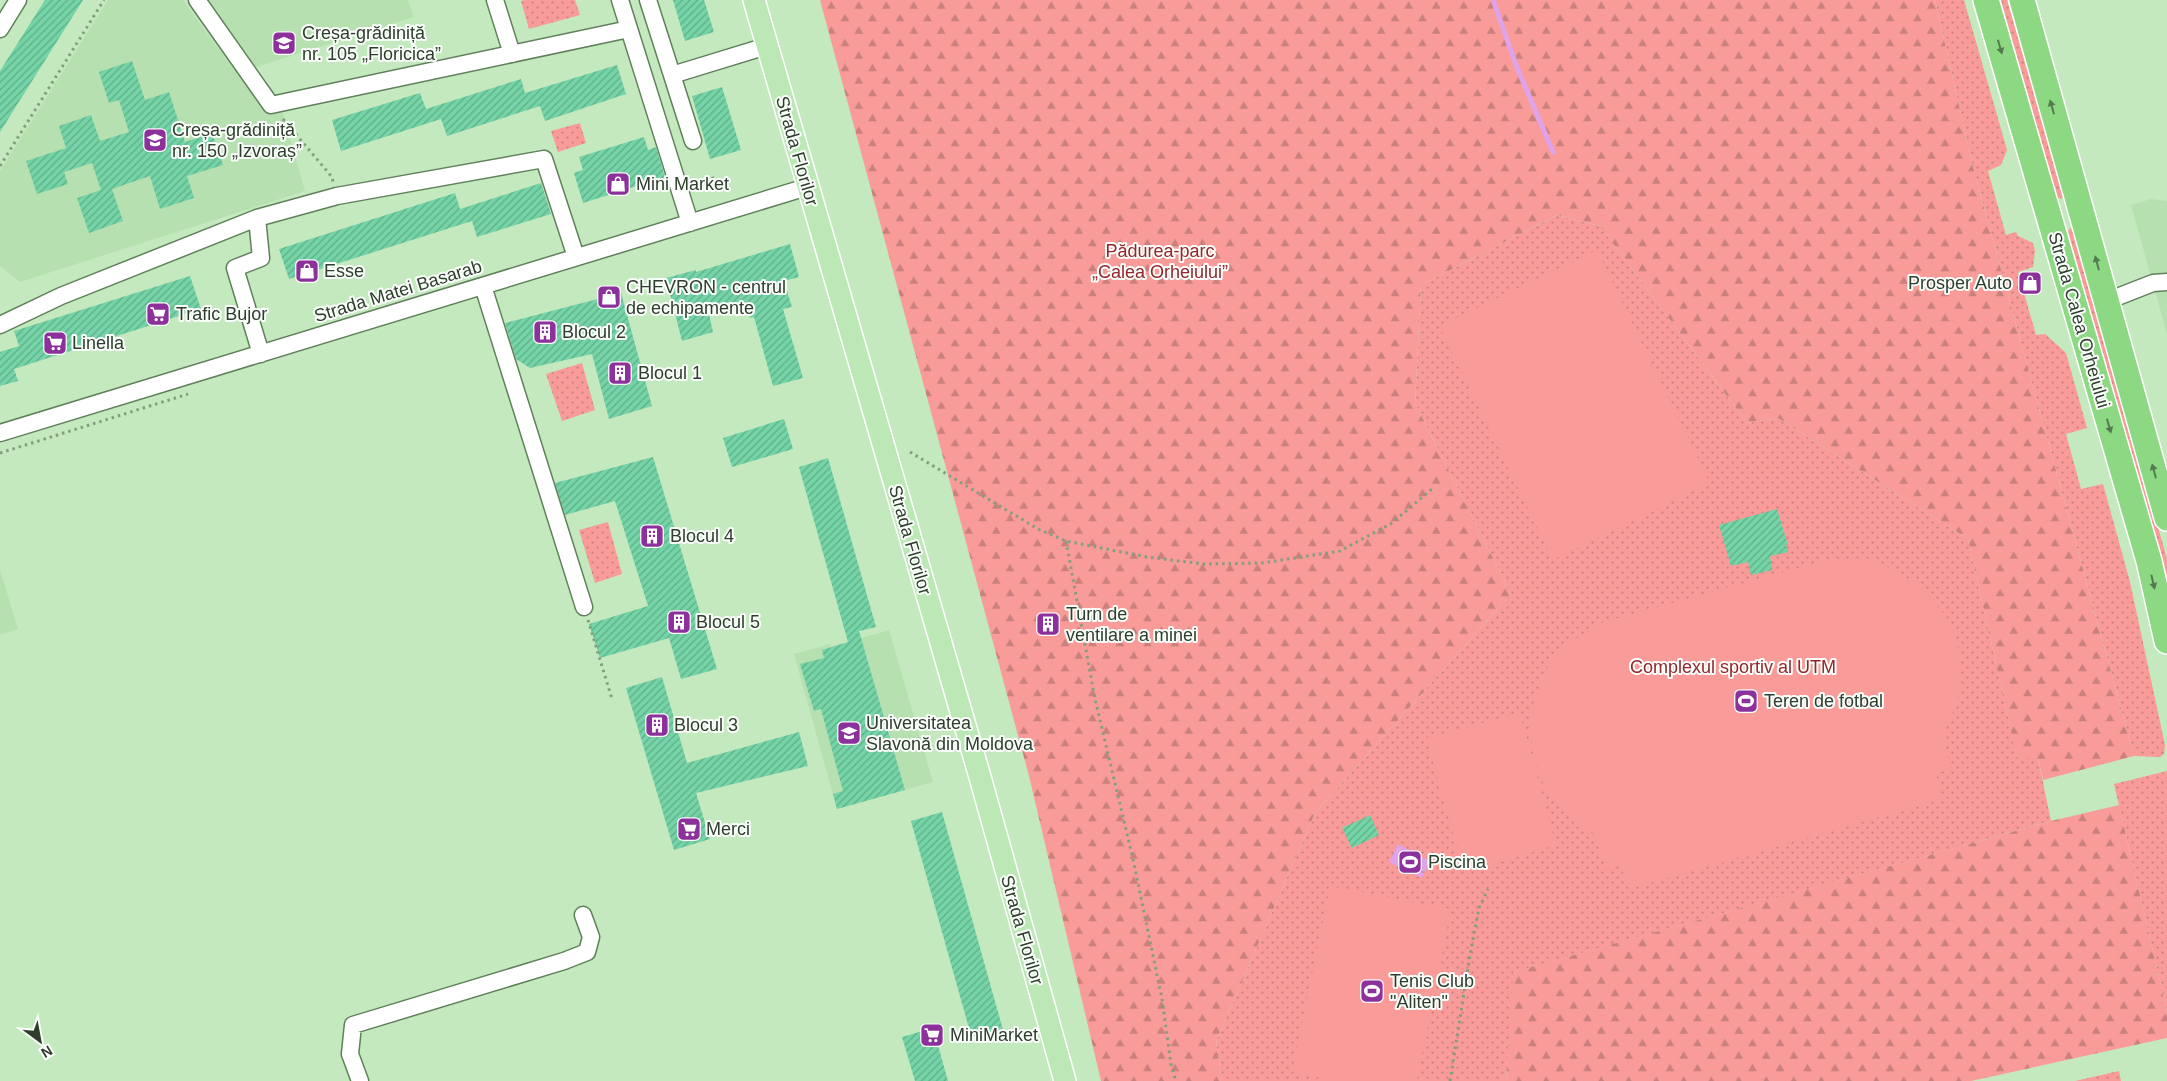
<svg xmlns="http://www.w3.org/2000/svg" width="2167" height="1081" font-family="Arial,sans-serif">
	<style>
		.built { fill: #b6e0b0 }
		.grass { fill: url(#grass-dots) }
		.forest { fill: url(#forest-firs) }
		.pitch { fill: #f99b99 }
		.water { fill: url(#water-ripples) }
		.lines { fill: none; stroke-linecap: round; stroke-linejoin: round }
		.stream { stroke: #dfa4e8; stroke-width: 5 }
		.building { fill: url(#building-hatch) }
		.minor-casing { stroke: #60805b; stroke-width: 19 }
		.major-casing { stroke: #fff; stroke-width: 24 }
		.highway-casing { stroke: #fff; stroke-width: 28 }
		.path { stroke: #839e7f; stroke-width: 3; stroke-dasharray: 2.5 4; stroke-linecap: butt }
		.minor { stroke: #fff; stroke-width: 16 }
		.major { stroke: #bbe8b5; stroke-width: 21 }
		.highway { stroke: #8dd983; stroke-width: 25 }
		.oneway { fill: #547b4f }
		.labels { text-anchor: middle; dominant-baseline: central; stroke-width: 4; stroke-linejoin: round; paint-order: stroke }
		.poi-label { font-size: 18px; fill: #2e3d2c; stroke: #fbfffb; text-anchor: start }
		.street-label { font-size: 18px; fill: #2e3d2c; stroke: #fbfffb }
		.park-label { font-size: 18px; fill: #92252d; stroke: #fbfffb }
	</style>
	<defs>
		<pattern id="grass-dots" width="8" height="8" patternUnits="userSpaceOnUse" patternTransform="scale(1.25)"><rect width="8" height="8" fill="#f99b99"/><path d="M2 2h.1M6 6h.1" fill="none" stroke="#ca807d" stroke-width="1.8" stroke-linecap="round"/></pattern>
		<pattern id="forest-firs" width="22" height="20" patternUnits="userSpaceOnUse" patternTransform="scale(1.25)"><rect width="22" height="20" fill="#f99b99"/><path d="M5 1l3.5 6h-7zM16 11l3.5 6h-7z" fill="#ca807d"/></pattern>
		<pattern id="water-ripples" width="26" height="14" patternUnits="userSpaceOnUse" patternTransform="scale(1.25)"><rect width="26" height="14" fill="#dfa4e8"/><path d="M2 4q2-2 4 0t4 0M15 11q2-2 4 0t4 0" fill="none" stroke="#b587bc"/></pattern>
		<pattern id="building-hatch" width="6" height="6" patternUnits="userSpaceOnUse" patternTransform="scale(1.25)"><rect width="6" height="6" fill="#74d4a7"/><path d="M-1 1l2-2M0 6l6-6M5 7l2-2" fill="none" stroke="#60ad88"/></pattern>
	</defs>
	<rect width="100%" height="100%" fill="#c5e9bf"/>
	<path class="built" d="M108 0H183L258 103 282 110 305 191 20 282 0 266V171Z
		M207 0H408L414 17 253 68Z
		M2151 199 2167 201V334L2131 205Z
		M0 570 18 629 0 635Z
		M889 630 933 782 837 809 794 654 830 644 831 647Z"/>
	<path class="grass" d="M525 0H575L580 15 529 29 521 1Z
		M1935 0H1964L2007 150 2001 165 1988 171 2006 235 2016 232 2018 236 2033 243 2035 251 2033 267 2018 272 2036 335 2045 334 2066 353 2087 428 2066 434 2081 489 2103 484 2130 582 2165 745 2164 754 2160 757 2134 756 1973 167Z
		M2001 0H2007L2064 196 2061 199 2057 197Z
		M580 123 586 143 558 152 551 131Z
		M1557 215 1600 226 1747 423 1778 418 1968 539 2017 757 2038 758 2051 821 1514 972 1506 1081H1222L1216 1041 1315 813 1511 594 1415 403 1421 285Z
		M2071 227 2074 229 2167 559V587L2068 231Z
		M582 363 595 410 562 421 546 374Z
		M608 522 622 574 595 583 579 530Z
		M2167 771V1011L2114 784Z
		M2119 1071 2121 1081H2075Z"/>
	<path class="forest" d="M820 0H1935L1973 167 2134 756 2043 780 2038 758H2017L1968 539 1778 418 1747 423 1600 226 1557 215 1421 285 1415 403 1511 594 1315 813 1216 1041 1222 1081H1101L1029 776Z
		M2119 805 2167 1011V1038L1971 1081H1506L1513 972 2051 821Z"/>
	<path class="pitch" d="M1597 250 1710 483 1553 560 1439 326Z
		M1857 558 1880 563 1916 583 1945 615 1954 633 1959 651 1961 685 1957 703 1943 735 1951 769 1936 773 1943 799 1629 889 1620 865 1606 869 1594 834 1562 810 1549 795 1541 779 1534 760 1531 736V711L1544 672 1555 657 1568 643 1603 622 1830 559Z
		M1520 713 1556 845 1464 873 1426 738Z
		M1330 886 1451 909 1417 1081H1336L1292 1072Z"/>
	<path class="water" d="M1398 844 1430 861 1422 878 1389 862Z"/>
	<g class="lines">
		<path class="stream" d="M1493 0 1516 65 1553 152"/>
	</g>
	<path class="building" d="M45 0H83L0 132V71Z
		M673 0H704L714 32 685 41Z
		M132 61 145 100 169 92 185 142 212 133 223 165 187 176 194 198 160 209 150 176 112 189 123 221 89 233 77 198 101 190 92 163 64 172 68 184 37 194 26 161 66 148 59 126 91 115 100 141 129 132 119 100 109 103 99 72Z
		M617 65 626 94 545 121 540 106 447 136 441 119 341 151 332 120 420 93 426 109 521 79 525 93Z
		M722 87 741 150 710 159 692 96Z
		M644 137 648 150 656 147 665 177 583 203 574 173 583 170 579 157Z
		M541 183 551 214 477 237 472 221 289 279 279 249 455 193 460 209Z
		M790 244 799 277 784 281 792 307 783 309 803 378 773 386 754 317 750 318 746 303 709 314 713 332 682 341 666 278 696 270V272Z
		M190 276 201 309 14 369 18 381 0 386V352L19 346 14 331Z
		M621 293 652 406 609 419 592 354 530 368 516 359 505 323Z
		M784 419 793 449 732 467 723 438Z
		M653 457 717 669 681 679 669 638 600 658 589 624 648 606 615 501 565 515 555 483Z
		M828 458 876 627 859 631 905 790 837 809 833 794 843 791 821 709 814 711 800 664 824 658 822 650 848 642 799 467Z
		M1777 509 1788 545H1786L1788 552 1770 556 1772 570 1751 575 1748 562 1731 566 1719 525Z
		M1039 624a9 9 0 1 1 18 0a9 9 0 1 1-18 0Z
		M662 677 687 763 799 732 808 766 696 793 710 839 674 850 626 688Z
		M942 812 1003 1030 972 1039 911 821Z
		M1370 815 1379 835 1352 848 1342 828Z
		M933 1028 948 1081H915L902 1037Z"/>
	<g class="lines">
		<g class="minor-casing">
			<path id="minor" d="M197 0 271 105 629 29
				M495 0 512 54
				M620 0 690 223
				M648 0 672 75 767 46
				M0 29 18 0
				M672 75 693 141
				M257 218 261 258 235 268 261 354
				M483 286 584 607
				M2107 301 2153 283 2167 282
				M0 325 61 296 257 218 337 196 544 159 576 257
				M0 433 807 187
				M360 1081 350 1054 353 1025 564 961 587 952 591 937 583 915"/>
		</g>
		<g class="major-casing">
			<path id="major" d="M754 0 980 777 1065 1081"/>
		</g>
		<g class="highway-casing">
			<path id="highway" d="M1986 0 2149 561 2167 641
				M2022 0 2167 518"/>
		</g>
		<path class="path" d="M283 119 332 177 333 182
			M0 166 104 0
			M693 184 716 177
			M910 452 1038 529 1066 541 1147 557 1204 564 1262 563 1340 551 1392 523 1433 488
			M0 453 188 394
			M1066 541 1095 699 1133 859 1162 999 1171 1064 1176 1081
			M588 620 612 699
			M1450 1081 1470 955 1479 908 1488 889"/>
		<use href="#minor" class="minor"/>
		<use href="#major" class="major"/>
		<use href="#highway" class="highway"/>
	</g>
	<defs><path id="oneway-solid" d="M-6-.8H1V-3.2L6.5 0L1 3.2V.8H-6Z" transform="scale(1.25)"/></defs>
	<g class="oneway">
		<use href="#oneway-solid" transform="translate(2000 47) rotate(74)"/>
		<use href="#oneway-solid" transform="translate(2052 107) rotate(-106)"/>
		<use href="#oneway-solid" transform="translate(2097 263) rotate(-105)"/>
		<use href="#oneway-solid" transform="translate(2109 426) rotate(74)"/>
		<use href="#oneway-solid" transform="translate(2154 471) rotate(-105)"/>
		<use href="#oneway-solid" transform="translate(2153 582) rotate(77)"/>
	</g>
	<defs>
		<g id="school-square" transform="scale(1.25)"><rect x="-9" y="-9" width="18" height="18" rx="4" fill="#8c319c" stroke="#fbfffb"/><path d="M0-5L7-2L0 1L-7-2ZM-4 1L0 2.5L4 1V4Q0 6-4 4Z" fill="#fff"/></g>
		<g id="shop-square" transform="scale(1.25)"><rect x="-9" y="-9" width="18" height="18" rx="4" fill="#8c319c" stroke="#fbfffb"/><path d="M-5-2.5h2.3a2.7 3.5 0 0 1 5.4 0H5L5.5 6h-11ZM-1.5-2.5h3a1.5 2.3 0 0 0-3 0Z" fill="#fff"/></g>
		<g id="supermarket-square" transform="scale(1.25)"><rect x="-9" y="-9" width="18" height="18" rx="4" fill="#8c319c" stroke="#fbfffb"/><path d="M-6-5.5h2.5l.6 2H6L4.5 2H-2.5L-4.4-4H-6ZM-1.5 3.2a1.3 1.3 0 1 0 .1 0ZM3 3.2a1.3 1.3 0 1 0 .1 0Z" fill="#fff"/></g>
		<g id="building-square" transform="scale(1.25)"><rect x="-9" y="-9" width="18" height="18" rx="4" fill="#8c319c" stroke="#fbfffb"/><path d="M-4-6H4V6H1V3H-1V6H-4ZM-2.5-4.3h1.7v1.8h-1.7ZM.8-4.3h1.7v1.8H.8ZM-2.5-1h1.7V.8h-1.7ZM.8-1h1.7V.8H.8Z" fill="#fff"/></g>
		<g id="stadium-square" transform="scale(1.25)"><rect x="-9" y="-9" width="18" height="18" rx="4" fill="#8c319c" stroke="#fbfffb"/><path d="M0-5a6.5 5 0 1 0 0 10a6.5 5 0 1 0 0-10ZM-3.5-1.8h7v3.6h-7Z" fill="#fff"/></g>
		<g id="university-square" transform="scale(1.25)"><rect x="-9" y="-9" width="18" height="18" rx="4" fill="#8c319c" stroke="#fbfffb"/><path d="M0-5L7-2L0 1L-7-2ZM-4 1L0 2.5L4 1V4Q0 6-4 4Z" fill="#fff"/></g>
	</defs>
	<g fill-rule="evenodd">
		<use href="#school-square" x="284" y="43"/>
		<use href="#school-square" x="155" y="140"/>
		<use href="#shop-square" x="618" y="184"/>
		<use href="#shop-square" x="307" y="271"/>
		<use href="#shop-square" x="2030" y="283"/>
		<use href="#shop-square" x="609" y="297"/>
		<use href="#supermarket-square" x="158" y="314"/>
		<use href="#building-square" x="545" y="332"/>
		<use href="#supermarket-square" x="55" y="343"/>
		<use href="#building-square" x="620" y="373"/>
		<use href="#building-square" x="652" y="536"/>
		<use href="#building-square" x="679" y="622"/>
		<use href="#building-square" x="1048" y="624"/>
		<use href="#stadium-square" x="1746" y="701"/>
		<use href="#building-square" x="657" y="725"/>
		<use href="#university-square" x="849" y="733"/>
		<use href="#supermarket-square" x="689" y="829"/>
		<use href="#stadium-square" x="1410" y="862"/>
		<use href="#stadium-square" x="1372" y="991"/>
		<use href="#supermarket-square" x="932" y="1035"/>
	</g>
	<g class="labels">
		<g class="poi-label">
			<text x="302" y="33">Creșa-grădiniță<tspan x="302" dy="21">nr. 105 „Floricica”</tspan></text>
			<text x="172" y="130">Creșa-grădiniță<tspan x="172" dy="21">nr. 150 „Izvoraș”</tspan></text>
			<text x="636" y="184">Mini Market</text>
			<text x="324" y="271">Esse</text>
			<text x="2012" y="283" text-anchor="end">Prosper Auto</text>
			<text x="626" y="287">CHEVRON - centrul<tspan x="626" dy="21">de echipamente</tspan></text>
			<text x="176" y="314">Trafic Bujor</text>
			<text x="562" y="332">Blocul 2</text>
			<text x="72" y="343">Linella</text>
			<text x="638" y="373">Blocul 1</text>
			<text x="670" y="536">Blocul 4</text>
			<text x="1066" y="614">Turn de<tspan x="1066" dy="21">ventilare a minei</tspan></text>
			<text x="696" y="622">Blocul 5</text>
			<text x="1764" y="701">Teren de fotbal</text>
			<text x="866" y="723">Universitatea<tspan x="866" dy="21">Slavonă din Moldova</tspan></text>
			<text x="674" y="725">Blocul 3</text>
			<text x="706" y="829">Merci</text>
			<text x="1428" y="862">Piscina</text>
			<text x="1390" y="981">Tenis Club<tspan x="1390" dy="21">"Aliten"</tspan></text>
			<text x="950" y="1035">MiniMarket</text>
		</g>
		<g class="street-label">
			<text transform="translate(797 151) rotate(74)">Strada Florilor</text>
			<text transform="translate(398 291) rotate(-17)">Strada Matei Basarab</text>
			<text transform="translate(2079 320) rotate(74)">Strada Calea Orheiului</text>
			<text transform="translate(910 540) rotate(74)">Strada Florilor</text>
			<text transform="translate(1022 930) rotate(74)">Strada Florilor</text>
		</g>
		<g class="park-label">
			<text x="1160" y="251">Pădurea-parc<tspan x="1160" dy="21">„Calea Orheiului”</tspan></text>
			<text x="1733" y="667">Complexul sportiv al UTM</text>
		</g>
	</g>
	<g transform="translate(40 1041) rotate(148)" stroke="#fbfffb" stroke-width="4" paint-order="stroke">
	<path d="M0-4L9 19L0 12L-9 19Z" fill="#2e3d2c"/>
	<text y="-8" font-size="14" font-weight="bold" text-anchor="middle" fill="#2e3d2c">N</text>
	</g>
</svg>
